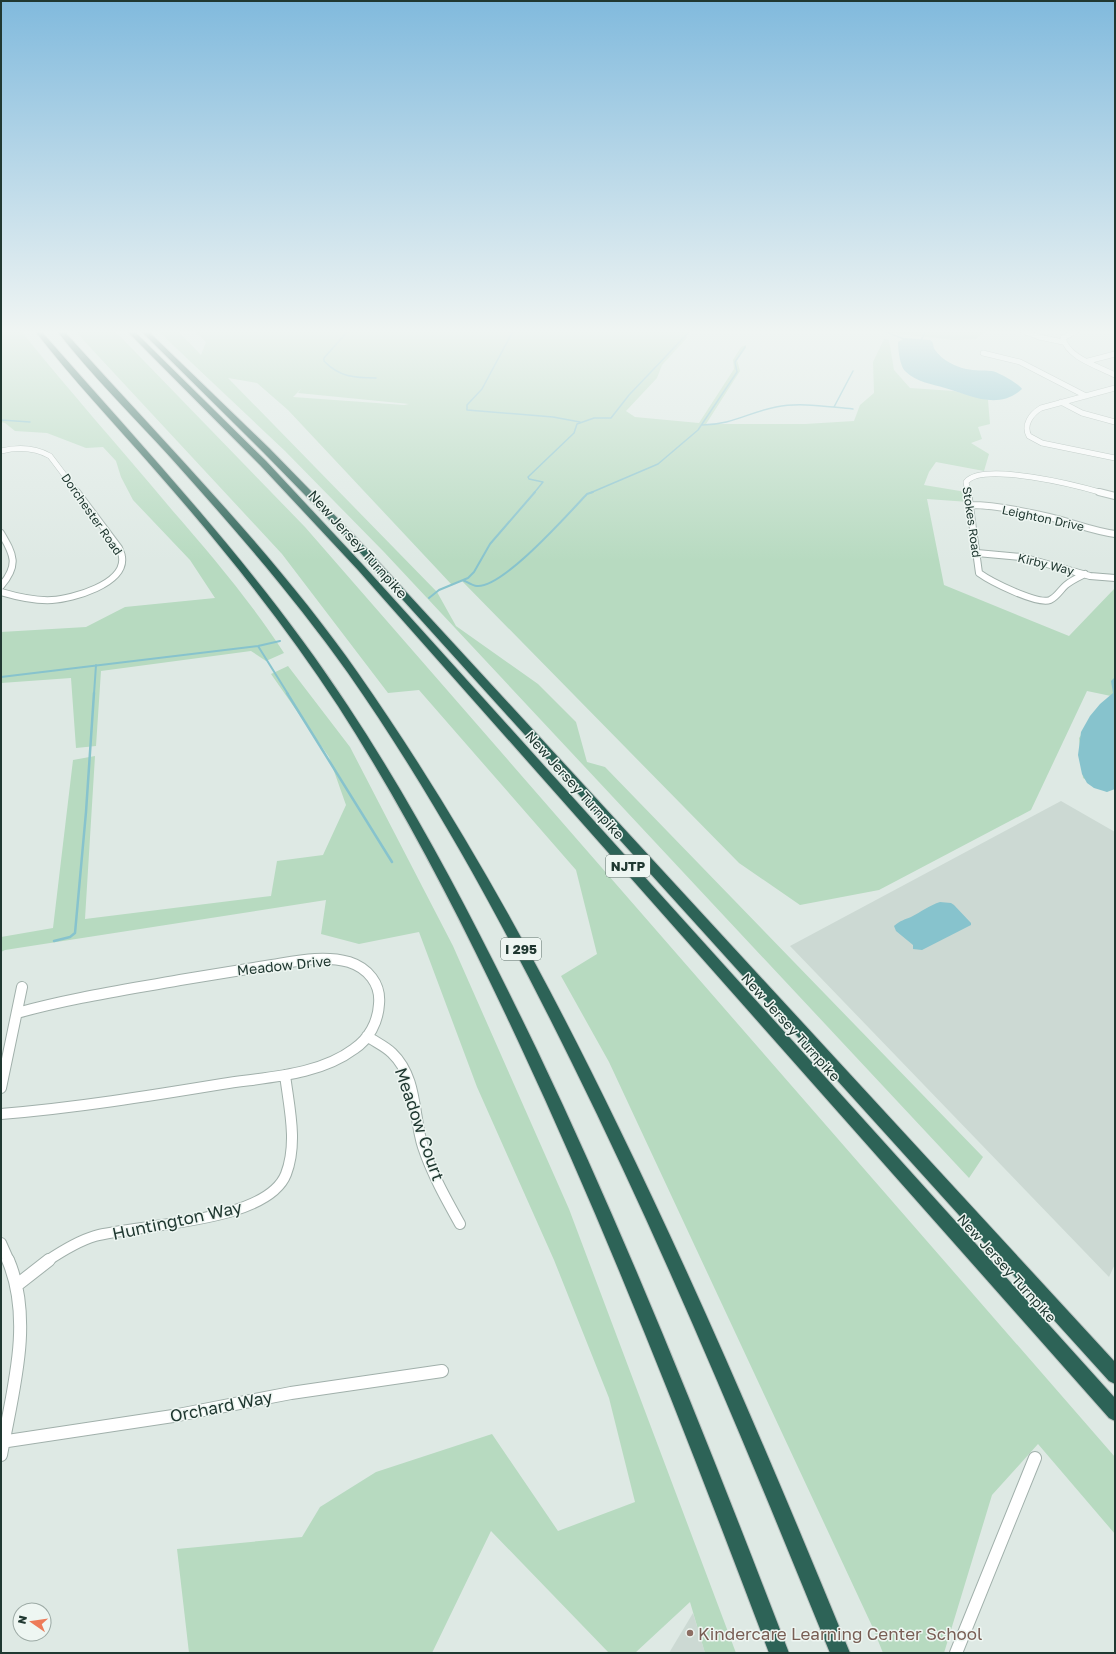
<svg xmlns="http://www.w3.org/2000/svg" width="1116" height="1654" font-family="'Golos Text',sans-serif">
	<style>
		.built { fill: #ccd9d3 }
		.green { fill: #b7dac0; fill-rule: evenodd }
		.water { fill: #87c3cd }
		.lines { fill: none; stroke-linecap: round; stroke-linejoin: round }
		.stream-far2 { stroke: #87c3cd; stroke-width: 1.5 }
		.stream-far1 { stroke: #87c3cd; stroke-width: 2 }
		.stream { stroke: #87c3cd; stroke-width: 2.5 }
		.street-far3-casing { stroke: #a1b0ab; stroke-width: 6 }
		.street-far2-casing { stroke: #a1b0ab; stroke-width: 8 }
		.street-far1-casing { stroke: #a1b0ab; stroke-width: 12 }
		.street-casing { stroke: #a1b0ab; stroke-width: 14 }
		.highway-casing { stroke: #bcc3c1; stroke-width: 2 }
		.street-far3 { stroke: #fff; stroke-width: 5 }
		.street-far2 { stroke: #fff; stroke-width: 6 }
		.street-far1 { stroke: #fff; stroke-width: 10 }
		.street { stroke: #fff; stroke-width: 12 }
		.highway { fill: #2d6357; fill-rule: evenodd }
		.education-dot { fill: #8d6e63; stroke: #eef6f2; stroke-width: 1.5 }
		.labels { text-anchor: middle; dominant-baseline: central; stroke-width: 3; stroke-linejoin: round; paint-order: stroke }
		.far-street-label { font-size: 12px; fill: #203831; stroke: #eef6f2 }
		.shield { fill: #eef6f2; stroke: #5e716b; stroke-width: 1 }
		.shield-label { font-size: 13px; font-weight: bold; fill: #203831 }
		.street-label { font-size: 14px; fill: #203831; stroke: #eef6f2 }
		.near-street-label { font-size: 17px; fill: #203831; stroke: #eef6f2 }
		.near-education-label { font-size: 17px; fill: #785e54; stroke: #eef6f2; text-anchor: start }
	</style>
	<rect width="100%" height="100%" fill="#dee9e4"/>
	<path class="built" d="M1061 801 1115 832V1264L1109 1277 790 946Z
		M693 1613 705 1653H669Z"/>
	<path class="green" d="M1 331H21C70 392 122 450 172 510 212 556 251 602 284 653L266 661 251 651 101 671 96 746 76 748 71 678 1 683V632L86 627 125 607 215 598 190 560 133 500 121 477 116 461 103 447 86 448 47 433 15 431 5 423 1 422Z
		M75 331H115L305 527 1115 1457V1534L1038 1444 992 1495 944 1653H883L873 1628 609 1062 561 976 597 954 576 870 419 690 388 693 282 554Z
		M158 331H178L201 355 206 342 194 331H684L674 343 685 331H692L686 333 687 338 662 365 657 378 626 411 635 417 699 423 734 369 733 360 741 347 746 345V348L737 360 740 371 706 424H805L854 421 860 405 874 393 873 362 884 339 889 340 894 370 910 388 954 391 988 400 990 424 978 427 982 439 971 443 989 454 984 471 936 462 929 472 924 485 966 492 969 502 927 499 944 585 1069 636 1115 588V780L1107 792 1083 778 1079 738 1111 696 1087 691 1031 810 879 890 800 905 739 863 461 580 452 585 288 410 257 383 228 378 437 592 456 626 538 684 576 722 587 762 605 767 983 1157 969 1178 384 552 285 451ZM302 388 298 393 409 404 404 405 293 397Z
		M879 331H986L976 339 955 340 889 333Z
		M288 666 350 747 453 946 569 1209 736 1653H705L690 1602 635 1653H609L491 1531 432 1653H189L177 1549 302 1537 320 1507 376 1472 492 1434 558 1531 635 1502 609 1398 554 1260 477 1087 419 932 359 944 321 934 326 900 5 950 1 952V937L53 928 73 760 95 756 85 919 271 896 277 861 323 855 346 805 329 757 271 674Z"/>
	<path class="water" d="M905 338 930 340C935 343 932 346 935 350 942 360 956 367 966 369 975 371 983 370 991 371 997 371 1019 384 1022 389 998 411 970 395 945 388 932 384 916 382 905 371 900 366 898 350 898 342Z
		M1115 677V789L1107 792 1094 788 1087 783 1082 774 1078 755 1081 732 1090 716 1100 704 1113 693 1111 681Z
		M940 902 951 903 954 905 971 923V925L922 950 913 949V945L896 931 894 926C901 920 904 920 911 917 921 912 930 905 940 902Z"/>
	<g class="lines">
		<path class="stream-far2" d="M348 331 324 358V361C339 377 355 378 376 378
			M513 331 482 389 467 405V410L553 417 580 422
			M884 331 904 339
			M921 340 926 331
			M834 407 853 371
			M1 420 30 422
			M702 425C732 425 749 412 776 407 801 402 828 407 853 409
			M534 493 543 482 529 479 528 477 574 433 577 424 594 418H611L629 395 690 331
			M590 493 658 464 698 430 737 372 735 362 745 347"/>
		<path class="stream-far1" d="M463 580C467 582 473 586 477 586 503 588 568 514 587 494L593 492
			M429 598 439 590 468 578 474 572 490 544 535 492
			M258 646 288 694
			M1 677 258 646 280 641
			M94 694 96 665"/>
		<path class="stream" d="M287 693 392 862
			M54 941 70 937 75 933 86 812 94 693"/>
		<g class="street-far3-casing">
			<path id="street-far3" d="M1023 331 1039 337 1063 342
				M1076 331 1063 338C1068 358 1098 366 1115 375
				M983 353 1020 362 1086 396
				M1088 361 1115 354
				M1115 388 1041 408C1031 414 1023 425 1029 436L1042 443 1115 458
				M1061 402 1082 413 1115 422
				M1 451C18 447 34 447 50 456L78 493
				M968 493 966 482C982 461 1079 486 1103 493"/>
		</g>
		<g class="street-far2-casing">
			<path id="street-far2" d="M968 492 979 573C990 581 1037 605 1050 600 1057 597 1061 589 1066 585 1072 580 1079 577 1085 574
				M1099 492 1115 496
				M970 505C996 505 1024 511 1049 517 1071 522 1092 531 1115 534
				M1 533C14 555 19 565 1 586
				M977 553 1022 557 1090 576 1115 578
				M1 592C18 597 35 601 52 600 72 599 126 584 122 557 122 554 120 551 119 548L77 492"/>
		</g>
		<g class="street-far1-casing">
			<path id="street-far1" d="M367 1036C375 1042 385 1046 392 1053 418 1078 413 1116 423 1147 432 1174 446 1199 460 1224
				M1 1088 22 987
				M1 1114C75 1108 149 1096 222 1084 266 1077 318 1076 354 1049 369 1039 378 1022 379 1004 381 984 368 968 349 962 323 955 297 961 272 965 241 970 211 975 180 980 125 990 71 998 17 1013
				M1 1243 9 1261
				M47 1261C62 1251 78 1241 95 1236 140 1224 267 1223 286 1174 298 1143 289 1107 285 1075"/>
		</g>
		<g class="street-casing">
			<path id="street" d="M17 1285 49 1260
				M1 1442 173 1416 291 1393 442 1371
				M1 1455C12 1393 34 1321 8 1260
				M956 1653 1035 1458"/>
		</g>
		<g class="highway-casing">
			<path id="highway" d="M35 331H41C148 453 259 570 348 706 420 815 480 932 537 1050 631 1247 711 1450 789 1653H769C691 1447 612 1242 519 1043 465 927 407 813 338 706 283 622 221 545 155 470 115 424 72 379 35 331Z
				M57 331H64C164 443 272 550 358 673 458 816 542 969 618 1126 702 1298 777 1475 850 1653H830C749 1454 667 1255 572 1063 506 929 434 796 348 673 294 597 233 527 171 458 133 416 91 375 57 331Z
				M127 331H134L266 461 364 566 1115 1398V1421L1109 1418 358 570 260 465Z
				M141 331H148L269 448 352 533 1115 1362V1384L1109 1381 346 537 263 452Z"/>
		</g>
		<use href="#street-far3" class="street-far3"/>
		<use href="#street-far2" class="street-far2"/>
		<use href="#street-far1" class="street-far1"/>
		<use href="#street" class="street"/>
		<use href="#highway" class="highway"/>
	</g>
	<linearGradient id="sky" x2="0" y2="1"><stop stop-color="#81badd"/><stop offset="0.59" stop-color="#f0f5f3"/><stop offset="1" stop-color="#f0f5f3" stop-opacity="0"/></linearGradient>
	<rect width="1116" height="562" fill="url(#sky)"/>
	<circle class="education-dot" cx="690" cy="1633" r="4"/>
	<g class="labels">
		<g class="far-street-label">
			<text transform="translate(92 514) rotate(55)">Dorchester Road</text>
			<text transform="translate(1043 518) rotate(12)">Leighton Drive</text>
			<text transform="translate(972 522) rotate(82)">Stokes Road</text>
			<text transform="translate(1046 564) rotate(14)">Kirby Way</text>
		</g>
		<g class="shield">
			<rect x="606" y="855" width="44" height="22" rx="3"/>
			<rect x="501" y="938" width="40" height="22" rx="3"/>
		</g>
		<g class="shield-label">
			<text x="628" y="866">NJTP</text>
			<text x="521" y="949">I 295</text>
		</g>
		<g class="street-label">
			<text transform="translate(358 544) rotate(48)">New Jersey Turnpike</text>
			<text transform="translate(575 785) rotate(48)">New Jersey Turnpike</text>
			<text transform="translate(284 965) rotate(-6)">Meadow Drive</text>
			<text transform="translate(791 1027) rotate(48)">New Jersey Turnpike</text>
			<text transform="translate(1007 1268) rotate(48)">New Jersey Turnpike</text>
		</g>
		<g class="near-street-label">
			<text transform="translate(420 1124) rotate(71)">Meadow Court</text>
			<text transform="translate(177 1220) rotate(-12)">Huntington Way</text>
			<text transform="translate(221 1406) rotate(-11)">Orchard Way</text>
		</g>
		<g class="near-education-label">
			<text x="698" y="1633">Kindercare Learning Center School</text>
		</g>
	</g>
	<rect width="1116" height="1654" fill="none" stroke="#203831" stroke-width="4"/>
	<g transform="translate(32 1622) rotate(283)"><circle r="19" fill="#eef6f2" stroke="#9caaa5"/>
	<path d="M0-3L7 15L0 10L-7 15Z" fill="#ed7b59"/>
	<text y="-6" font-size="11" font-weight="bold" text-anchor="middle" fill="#203831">N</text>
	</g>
</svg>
